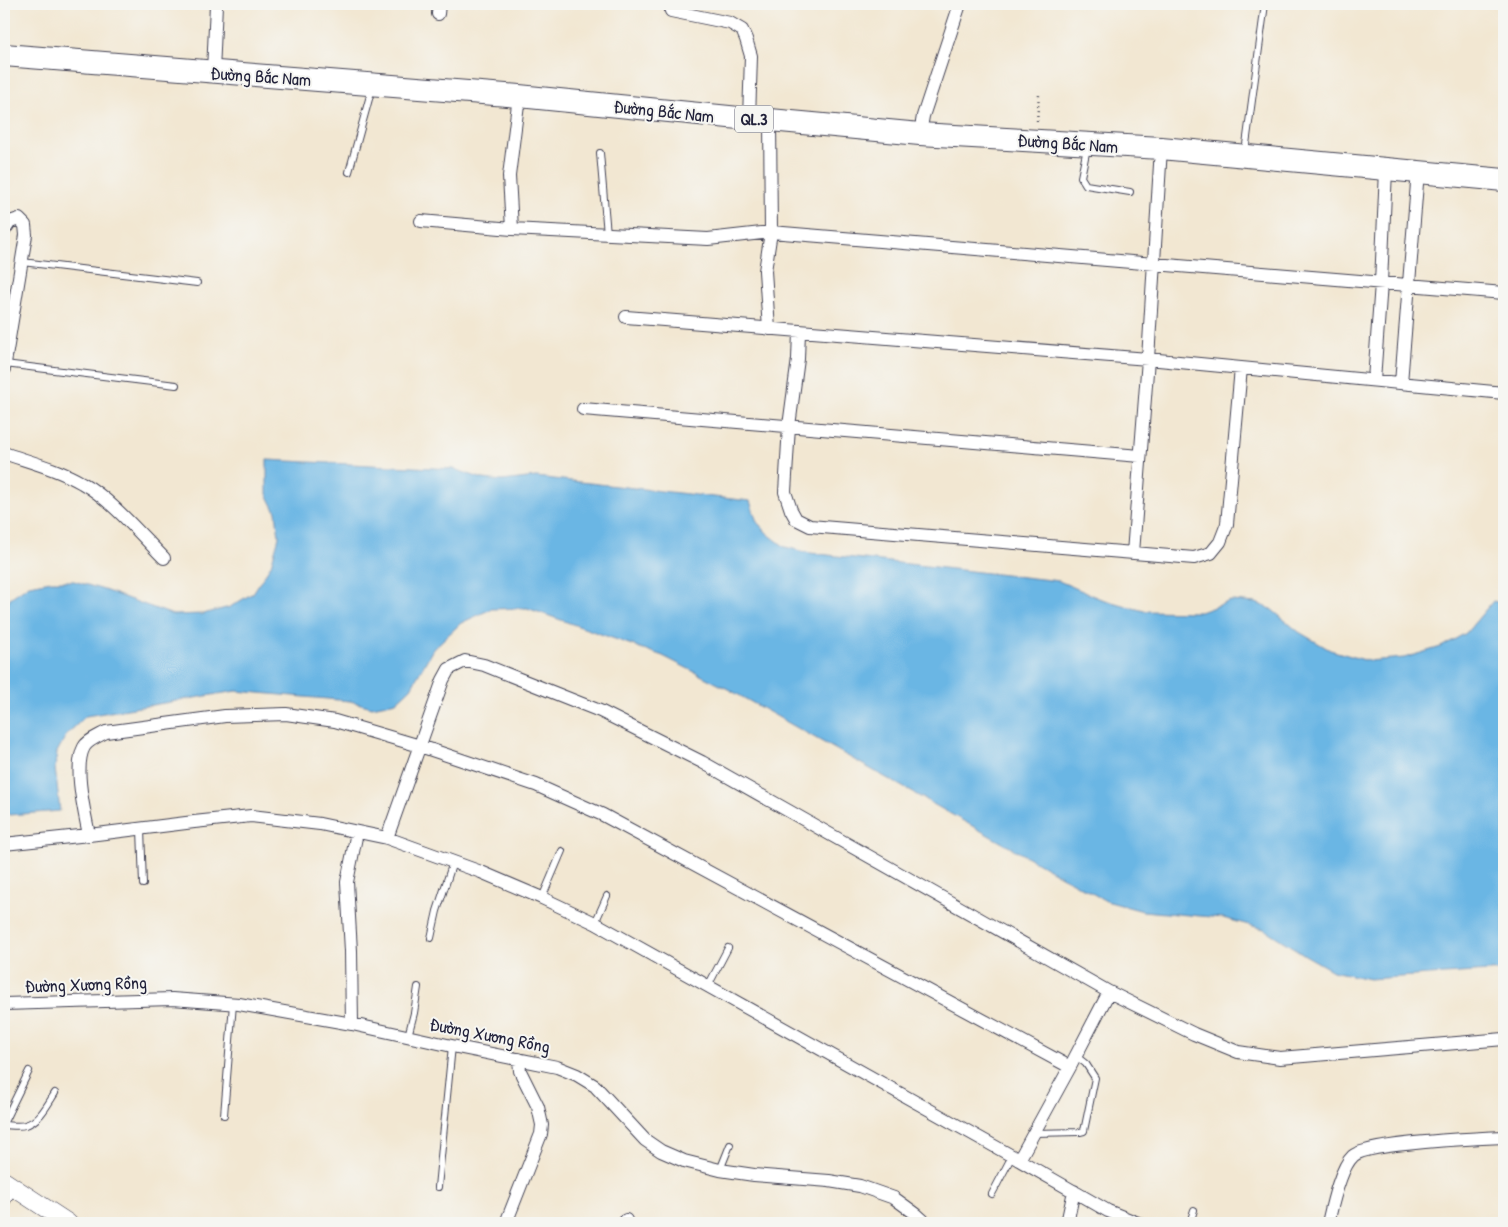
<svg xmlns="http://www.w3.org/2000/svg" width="1508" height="1227" font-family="'Patrick Hand',sans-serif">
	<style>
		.water { fill: #6bb6e4; stroke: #466c90 }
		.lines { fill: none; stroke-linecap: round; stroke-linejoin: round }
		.lane-casing { stroke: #414052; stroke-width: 8 }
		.street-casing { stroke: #414052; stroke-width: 14 }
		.secondary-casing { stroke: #414052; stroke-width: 19 }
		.highway-casing { stroke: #414052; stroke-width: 24 }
		.path { stroke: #414052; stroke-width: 2.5; stroke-dasharray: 1 4; stroke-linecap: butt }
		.lane { stroke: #fff; stroke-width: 6 }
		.street { stroke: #fff; stroke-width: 12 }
		.secondary { stroke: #fff; stroke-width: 18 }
		.highway { stroke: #fff; stroke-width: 22 }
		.labels { text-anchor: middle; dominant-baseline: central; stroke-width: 4; stroke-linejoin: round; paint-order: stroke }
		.shield { fill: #f6f6f2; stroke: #626272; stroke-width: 1 }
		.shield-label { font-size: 16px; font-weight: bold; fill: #22223b }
		.street-label { font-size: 18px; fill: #22223b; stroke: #f6f6f2 }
	</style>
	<rect width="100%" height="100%" fill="#f6f6f2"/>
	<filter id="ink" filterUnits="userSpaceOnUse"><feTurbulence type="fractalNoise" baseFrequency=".02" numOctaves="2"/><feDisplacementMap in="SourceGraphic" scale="10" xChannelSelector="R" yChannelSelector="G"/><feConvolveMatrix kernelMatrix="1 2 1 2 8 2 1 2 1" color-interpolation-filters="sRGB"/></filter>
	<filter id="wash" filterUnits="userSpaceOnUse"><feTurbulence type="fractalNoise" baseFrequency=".0096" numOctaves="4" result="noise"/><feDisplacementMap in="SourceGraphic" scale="20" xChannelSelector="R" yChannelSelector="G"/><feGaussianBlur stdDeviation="1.12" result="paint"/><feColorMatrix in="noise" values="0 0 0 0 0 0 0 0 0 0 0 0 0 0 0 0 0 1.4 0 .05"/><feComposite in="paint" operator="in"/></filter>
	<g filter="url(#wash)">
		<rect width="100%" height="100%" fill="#f2e7d2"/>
		<path class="water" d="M267 460 454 469 483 479 502 481 536 477 750 501 757 522 768 534 785 547 810 553 1059 581 1101 599 1144 611 1200 612 1231 601 1256 603 1271 609 1299 632 1330 650 1368 661 1404 658 1441 647 1466 633 1493 601 1504 604V970L1369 979 1333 971 1305 955 1264 929 1223 918 1143 911 1106 901 728 689 663 656 527 608 491 609 461 623 433 649 411 688 396 702 372 707 350 701 236 691 86 716 67 734 57 752 55 768 60 811 9 815 4 810V611L10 598 29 585 51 581H74L104 590 173 615 203 614 230 607 253 593 271 565 279 537 276 512 267 494Z"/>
	</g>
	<g filter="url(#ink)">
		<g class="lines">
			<g class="lane-casing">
				<path id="lane" d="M1087 148 1081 177 1086 185 1130 192
					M1245 152 1265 4
					M600 153 607 234
					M349 172 372 88
					M22 262 197 283
					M5 364 176 385
					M141 829 143 884
					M542 898 562 851
					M595 923 607 896
					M431 938 437 911 453 862
					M708 986 728 948
					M408 1036 414 1013 418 987
					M224 1115 233 1004
					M4 1122 29 1071
					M4 1125C10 1125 18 1127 25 1125 39 1122 48 1104 55 1093
					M1034 1133 1080 1132 1084 1131 1095 1078 1086 1064 1076 1056
					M720 1170 730 1145
					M438 1187 452 1046
					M992 1194 1012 1156
					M4 1206 14 1190
					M1190 1223 1194 1210"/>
			</g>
			<g class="street-casing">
				<path id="street" d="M671 11 730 23 742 30 746 39 751 56 749 119
					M438 14 439 4
					M213 72 216 4
					M920 134 923 116 960 4
					M421 221 512 229 708 239 771 232 1504 293
					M512 229 509 176 519 96
					M4 231 10 222 19 219 25 225 26 235 4 369
					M626 317 1148 359 1504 393
					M769 329 765 271 771 232 770 120
					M799 332 798 359 789 426 785 492 791 510 796 519 810 526 1194 558 1211 553 1220 542 1227 524 1241 368
					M1374 380 1381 283 1386 170
					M1401 383 1418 171
					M583 409 1140 456
					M4 453C30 462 58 469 82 483 111 499 141 535 164 558
					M1133 553 1148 359 1161 148
					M89 835C85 814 73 767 84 747 88 740 99 736 106 732L225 716 286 714 335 721 420 746 536 785 603 815 1070 1067
					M387 838 443 680 449 669 465 661 484 665 600 711 702 762 1109 992 1194 1034 1238 1052 1280 1058 1504 1039
					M4 844 89 835 194 822 251 816 320 824 387 838 481 872 542 898 595 923 1012 1156 1108 1211 1138 1223
					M4 1004 172 999 239 1004 352 1024 452 1046 557 1067 577 1075 595 1086 645 1140 661 1151 684 1161 720 1170 754 1175 829 1181 860 1186 894 1198 916 1214 926 1223
					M352 1024 351 951 347 882 357 832
					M1019 1160 1070 1067 1109 992
					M506 1223 541 1134 542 1125 538 1107 520 1071 519 1059
					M624 1223 626 1220
					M1067 1223 1074 1191
					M1328 1223C1332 1206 1340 1168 1353 1156 1366 1143 1481 1138 1504 1137"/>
			</g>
			<g class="secondary-casing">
				<path id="secondary" d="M4 1181 68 1223"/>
			</g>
			<g class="highway-casing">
				<path id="highway" d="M4 55 519 96 749 119 770 120 920 134 1161 148 1504 180"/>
			</g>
			<path class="path" d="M1037 121 1039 95"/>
			<use href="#lane" class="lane"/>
			<use href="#street" class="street"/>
			<use href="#secondary" class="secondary"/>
			<use href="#highway" class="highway"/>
		</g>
	</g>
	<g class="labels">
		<rect class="shield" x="735" y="105.5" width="38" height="27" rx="4"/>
		<g class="shield-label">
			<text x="754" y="119">QL.3</text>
		</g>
		<g class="street-label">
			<text transform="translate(261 76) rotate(4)">Đường Bắc Nam</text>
			<text transform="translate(664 111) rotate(6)">Đường Bắc Nam</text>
			<text transform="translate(1068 143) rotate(4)">Đường Bắc Nam</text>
			<text transform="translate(86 984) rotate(-2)">Đường Xương Rồng</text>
			<text transform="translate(490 1035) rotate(11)">Đường Xương Rồng</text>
		</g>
	</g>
	<rect width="1508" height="1227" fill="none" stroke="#f6f6f2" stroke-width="20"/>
</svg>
